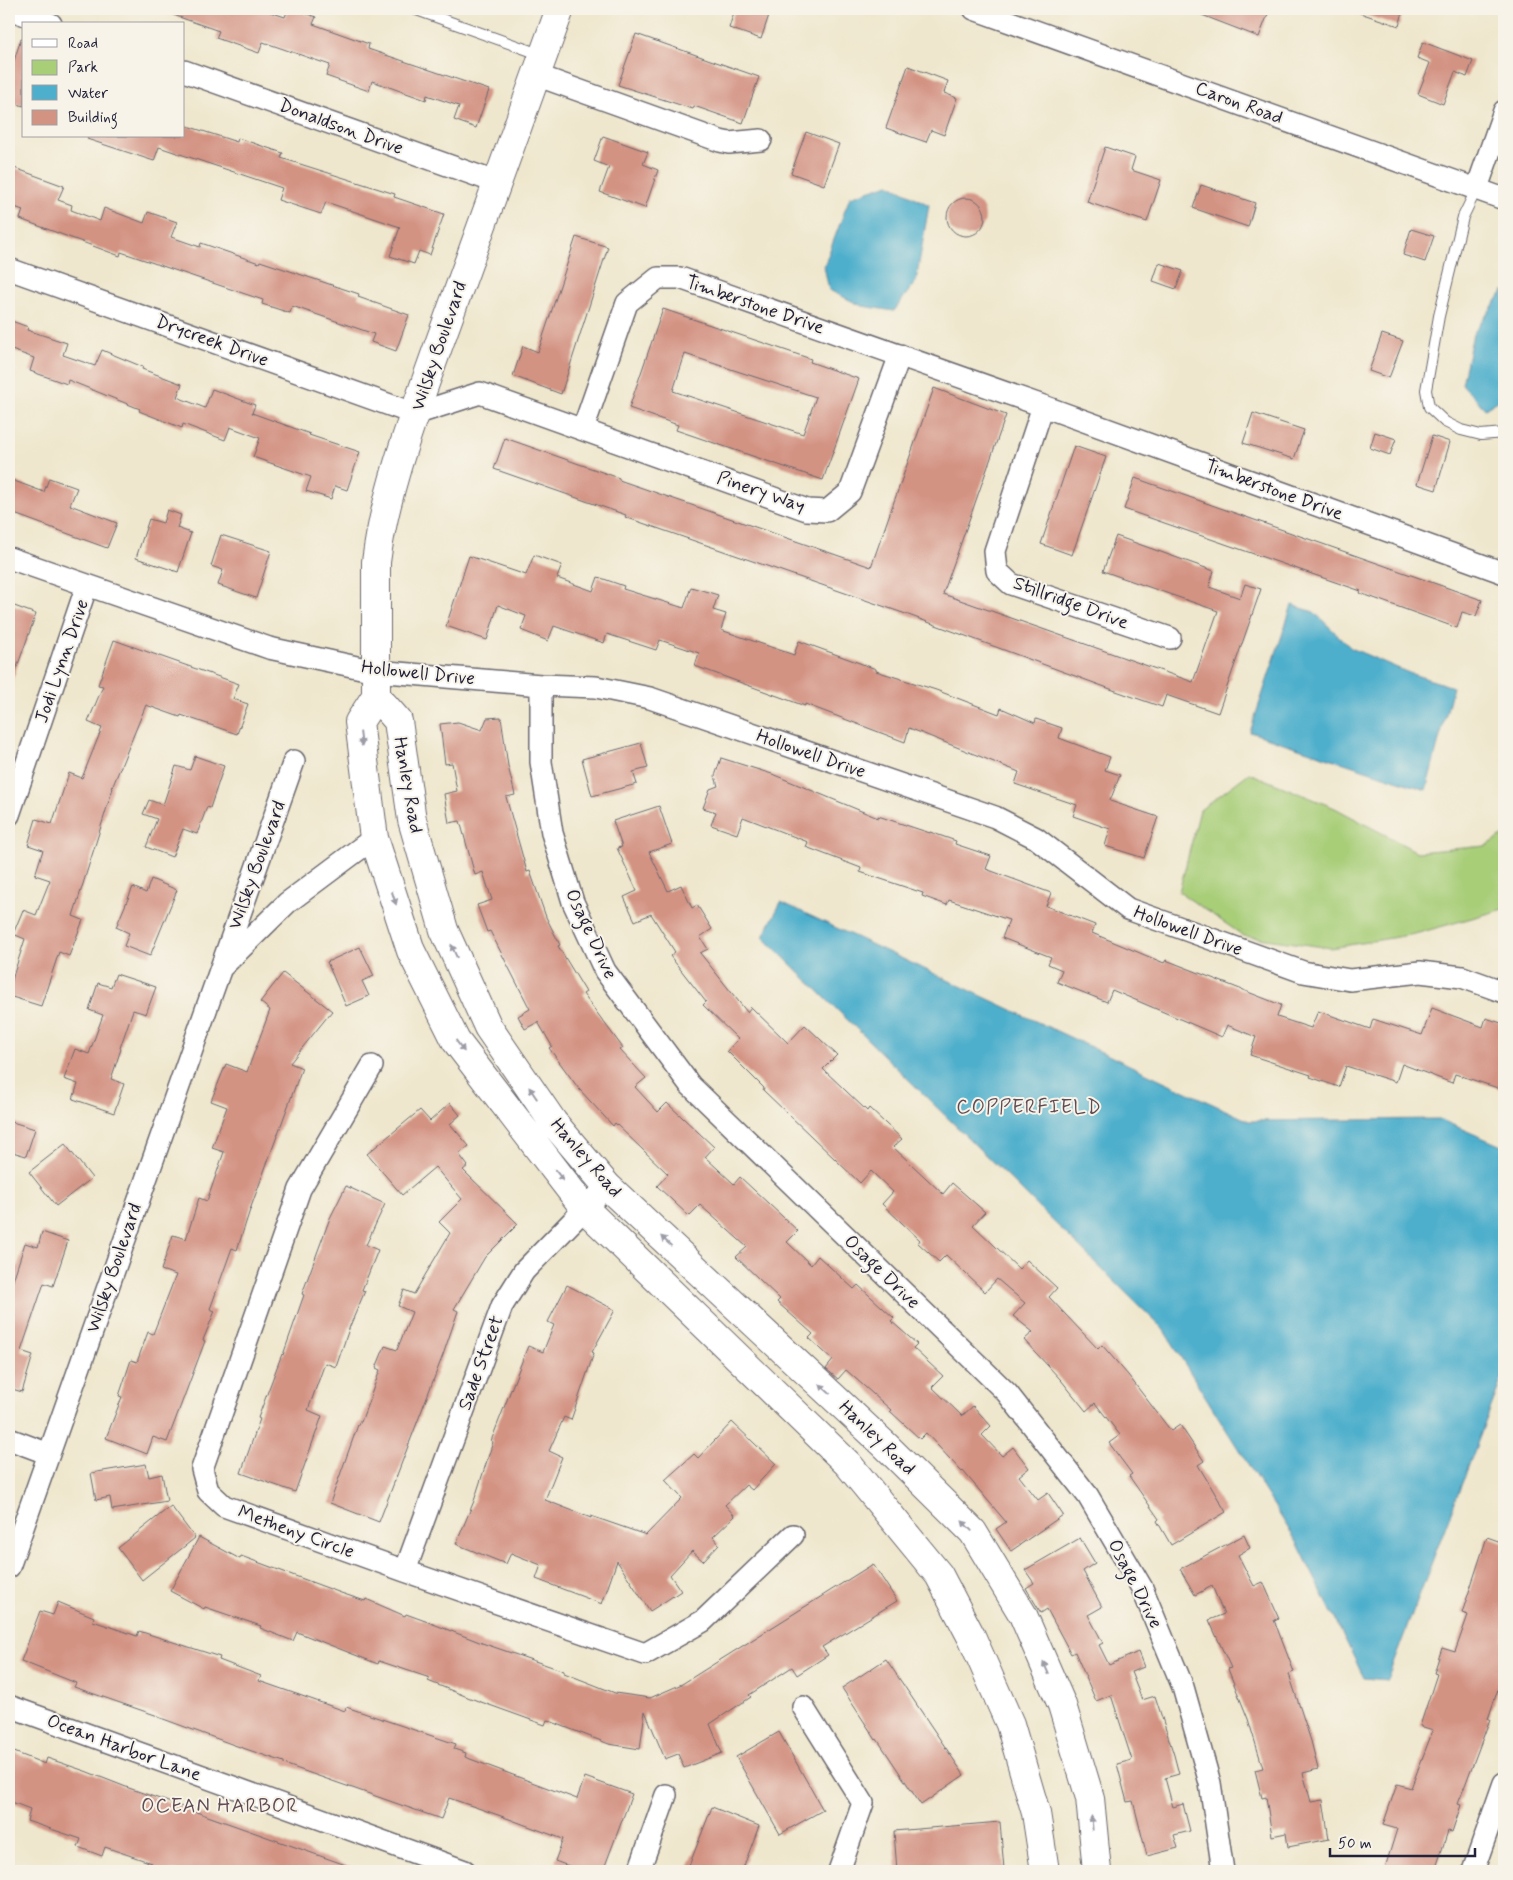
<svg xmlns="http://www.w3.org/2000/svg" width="1513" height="1880" font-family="Mynerve,sans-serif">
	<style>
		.green { fill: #a8ce78; stroke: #65785a }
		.water { fill: #4dafcc; stroke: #386884 }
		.building { fill: #d39383; fill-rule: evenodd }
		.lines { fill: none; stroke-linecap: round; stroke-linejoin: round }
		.service-casing { stroke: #6a676e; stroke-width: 12 }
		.minor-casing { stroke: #6a676e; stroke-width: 24 }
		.secondary-casing { stroke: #6a676e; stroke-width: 30 }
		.service { stroke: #fff; stroke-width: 10 }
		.minor { stroke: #fff; stroke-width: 21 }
		.secondary { stroke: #fff; stroke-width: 28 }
		.oneway { fill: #9c9ca7 }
		.labels { text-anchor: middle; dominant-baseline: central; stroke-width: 4; stroke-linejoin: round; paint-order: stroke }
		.street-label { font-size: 19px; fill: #22223b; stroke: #f7f3e8 }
		.neighbourhood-label { font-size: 20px; letter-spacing: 1px; fill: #604a54; stroke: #f7f3e8 }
	</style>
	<rect width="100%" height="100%" fill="#f7f3e8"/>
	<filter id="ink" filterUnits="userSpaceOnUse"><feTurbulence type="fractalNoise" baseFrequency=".02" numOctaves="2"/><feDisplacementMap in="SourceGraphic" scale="10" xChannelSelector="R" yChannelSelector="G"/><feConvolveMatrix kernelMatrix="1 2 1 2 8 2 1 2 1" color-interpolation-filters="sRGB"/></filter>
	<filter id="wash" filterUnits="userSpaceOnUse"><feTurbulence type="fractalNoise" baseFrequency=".0096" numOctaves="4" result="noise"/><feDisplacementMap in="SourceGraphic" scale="20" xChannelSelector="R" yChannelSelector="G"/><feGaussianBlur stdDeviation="1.12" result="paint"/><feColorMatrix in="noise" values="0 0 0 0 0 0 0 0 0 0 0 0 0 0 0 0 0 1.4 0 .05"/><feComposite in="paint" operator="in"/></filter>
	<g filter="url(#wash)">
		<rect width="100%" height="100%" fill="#efe7cd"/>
		<path class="green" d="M1249 773 1335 808 1417 852 1486 846 1504 835V909L1415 934 1331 948 1244 936 1179 892 1200 810Z"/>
		<path class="water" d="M889 184 929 205 916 281 894 311 862 306 829 290 824 266 850 197Z
			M1504 290V397L1485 409 1462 384 1473 334Z
			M1292 605 1314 612 1351 648 1409 673 1453 687 1426 790 1250 732Z
			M781 902 1249 1121 1439 1119 1504 1147V1373L1387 1680 1364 1678 1298 1544 1163 1329 763 937Z"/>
		<g id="blocks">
			<path class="building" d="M163 9H261L285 17 288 9H292L316 17 313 24 369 44 368 49 489 90 476 128 454 120 459 106 427 95 426 100 372 81 369 91 326 76 330 65 263 42 259 53 216 38 219 31 162 11Z
				M735 9H771L761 39 729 28Z
				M1189 9H1254L1268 14 1259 37 1189 10Z
				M1358 9H1404L1399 26 1357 12Z
				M636 34 759 77 743 123 694 106 693 109 618 85Z
				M21 39 24 40V106L9 102V76Z
				M1423 42 1473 61 1467 77 1455 72 1443 104 1418 94 1430 63 1417 58Z
				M908 66 948 81 944 93 957 98 944 135 931 130 926 142 886 128Z
				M184 125 237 142 238 138 283 153 281 158 395 194 394 197 444 214 430 255 419 251 414 264 390 256 400 227 326 202 321 214 278 200 282 188 159 147 154 161 87 139 88 136H184Z
				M806 132 839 144 824 185 791 173Z
				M603 136 648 152 643 164 658 170 645 208 600 192 609 167 594 161Z
				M1105 147 1135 157 1131 170 1161 180 1147 222 1087 202Z
				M9 166 64 186 58 200 72 205 71 210 100 221 104 208 144 223 148 212 177 222 171 237 200 247 201 243 259 263 260 261 359 294 358 297 409 315 396 351 371 342 374 334 292 306 290 313 262 304 263 300 121 252 120 256 20 219 23 210 9 205Z
				M1201 185 1255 203 1248 227 1193 208Z
				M947 217a19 19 0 1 1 38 0a19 19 0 1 1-38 0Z
				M1411 229 1434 236 1425 262 1403 255Z
				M576 237 608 247 561 394 513 376 523 346 538 352Z
				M1159 263 1183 271 1176 289 1153 281Z
				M663 309 811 359 810 362 859 379 823 480 676 430 678 425 629 408ZM685 354 816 397 803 434 673 391Z
				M9 320 28 327 27 330 67 343 63 355 95 366 102 350 143 367 142 369 182 384 177 397 205 408 212 389 255 405 252 413 310 434 309 435 360 452 347 490 335 486 331 499 306 491 311 477 253 457 260 438 230 427 225 440 183 424 182 428 139 411 140 409 68 380 67 384 30 371 34 358 9 349Z
				M1382 334 1403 341 1389 378 1369 371Z
				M934 388 1006 415 943 594 1193 682 1218 611 1103 571 1116 536 1214 571 1209 587 1240 598 1245 584 1261 589 1218 713 1166 695 1162 707 1116 691 903 613 625 517 626 515 494 469 505 438 619 478V480L871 567Z
				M1253 413 1304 430 1294 459 1243 443Z
				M1375 432 1396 439 1390 455 1370 448Z
				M1432 436 1450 442 1436 490 1417 484Z
				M1074 446 1106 457 1072 555 1041 544Z
				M49 478 77 488 70 505 117 523 107 548 9 512V479L44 492Z
				M1135 478 1482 600 1476 616 1462 612 1457 628 1360 593 1361 591 1124 509Z
				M167 510 181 515 177 528 191 533 178 572 136 558 149 519 163 523Z
				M221 535 271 551 256 598 218 585 223 570 211 566Z
				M534 555 562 565 557 578 593 591 598 577 624 586 623 589 684 608 691 587 718 595 713 610 726 614 721 630 794 655 799 641 876 669V671L936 690 999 714 1001 708 1035 723 1036 719 1062 728 1059 738 1110 757 1105 770 1120 775 1110 801 1158 817 1144 858 1105 846 1110 829 1073 816 1077 805 1015 784 1019 772 909 728 905 742 805 704V706L695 666 699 653 660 640 656 650 607 634 604 643 554 626 548 641 521 630 526 616 498 605 487 640 446 626 469 556 526 575Z
				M9 604 36 614 11 684H9Z
				M114 640 239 684 233 699 248 704 237 734 181 715 180 717 146 705 112 788H113L73 916 83 920 69 956 59 952 41 1006 9 996V989L25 939 13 934 23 910 36 915 50 880 35 875 43 850 28 845 36 819 52 824 69 773 82 778 102 728 88 722 103 686 98 685Z
				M501 717 508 766 515 795 506 797 527 872 530 871 546 917 560 945 558 946 586 992 583 994 623 1048 620 1050 646 1078 635 1087 658 1112 667 1103 714 1147 705 1157 734 1184 740 1177 798 1231 787 1242 811 1265 818 1256 854 1289 858 1285 894 1318 891 1321 917 1344 913 1348 943 1376 932 1387 962 1416 973 1406 991 1426 982 1435 1002 1456 1013 1447 1029 1468 1019 1476 1038 1500 1048 1493 1063 1515 1011 1551 996 1529 1006 1522 963 1471 962 1472 926 1433 920 1439 890 1411 891 1410 846 1370 838 1379 826 1369 833 1360 809 1338 813 1334 777 1302 780 1299 736 1257 747 1247 700 1205 689 1216 657 1186 668 1174 615 1123 613 1126 579 1089 549 1048 552 1046 538 1022 525 1029 518 1016 530 1009 490 931 487 932 477 905 492 900 483 872 475 875 460 821 449 823 444 794 457 791 452 763 445 764 440 724 458 722 482 730 487 718Z
				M641 743 648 768 633 772 637 784 592 796 582 759Z
				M195 756 224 766 210 808 207 807 197 834 183 829 172 857 146 847 157 819 143 814 149 800 163 805 176 766 190 770Z
				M721 758 772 774 878 818V816L930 833V832L956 841 955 844 991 856 986 869 1051 893 1046 906 1095 925 1092 933 1164 963 1166 960 1281 1005 1277 1017 1311 1028 1318 1011 1370 1029 1373 1019 1422 1035 1432 1008 1483 1027 1486 1018 1504 1024V1090L1455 1074 1452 1083 1402 1064 1396 1082 1346 1066 1339 1087 1310 1077 1311 1075 1250 1055 1256 1037 1227 1025 1222 1037 1112 990 1107 1002 1057 982 1062 970 1048 964 1051 957 1002 938 1009 920 949 900 947 905 922 896 923 893 860 872 861 868 806 847 808 842 743 817 737 834 711 825 716 812 703 808 710 789 718 786 715 776Z
				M659 806 672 844 649 852 668 891 681 885 692 908 697 905 712 929 700 937 708 949 700 953 747 1012 751 1007 788 1043 805 1025 837 1055 823 1069 867 1111 869 1108 902 1139 893 1147 943 1194 952 1183 985 1212 973 1225 1019 1269 1027 1260 1057 1288 1049 1297 1098 1349 1102 1345 1128 1375 1171 1431 1180 1425 1204 1461 1198 1465 1226 1512 1171 1545 1157 1521 1159 1519 1129 1476 1132 1474 1109 1443 1120 1435 1095 1403 1086 1411 1061 1380 1024 1340 1033 1332 1013 1316 1025 1303 997 1279 985 1292 946 1255 939 1262 918 1243 920 1240 882 1204 893 1192 871 1171 860 1183 763 1090 764 1088 727 1051 738 1039 703 1005 706 1002 670 956 675 952 651 914 635 921 624 897 637 891 617 848 622 847 613 821Z
				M151 879 177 890 150 956 124 946 129 933 116 927 133 887 146 893Z
				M360 947 374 976 362 981 369 996 346 1006 327 962Z
				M283 973 332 1011 290 1063 302 1068 251 1207 237 1250 232 1248 210 1309 215 1311 203 1340 205 1341 167 1442 153 1437 147 1454 106 1438 122 1397 119 1396 131 1360 137 1362 148 1332 153 1334 176 1275 161 1270 173 1235 186 1239 199 1198 207 1201 224 1152 212 1148 227 1107 211 1101 226 1064 247 1072 270 1010 260 1002Z
				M116 974 156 987 146 1014 133 1010 120 1048 121 1049 111 1079 124 1084 114 1113 73 1099 78 1084 64 1079 75 1049 89 1054 103 1015 89 1010 98 983 111 987Z
				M450 1103 460 1115 450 1124 469 1146 459 1154 468 1166 463 1170 518 1224 485 1257 454 1309 458 1311 443 1355 379 1522 330 1503 359 1422H361L380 1370 376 1368 385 1346 397 1350 412 1312 398 1306 404 1290 414 1294 450 1233 439 1222 462 1199 435 1167 402 1195 367 1154 420 1110 430 1121Z
				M9 1121 35 1129 26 1156 9 1151Z
				M65 1144 92 1178 56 1206 29 1172Z
				M346 1186 385 1204 366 1245 378 1250 362 1290 365 1291 350 1326 336 1367 325 1363 308 1410 322 1416 295 1492 241 1473 260 1419 258 1418 282 1354 283 1355 304 1295 302 1294 330 1218Z
				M42 1232 68 1241 53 1286 44 1283 21 1351 33 1355 22 1392 9 1388V1293L25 1243 38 1247Z
				M567 1285 615 1310 592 1352 594 1353 571 1420 564 1417 549 1451 562 1457 545 1500 591 1518V1516L646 1535 682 1498 665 1480 694 1454 698 1458 732 1422 776 1464 752 1490 746 1485 725 1505 735 1516 713 1537 719 1544 703 1561 692 1551 670 1575 681 1591 650 1611 617 1561 602 1604 536 1579 541 1565 511 1553 506 1564 456 1544 474 1501 493 1442 491 1441 528 1346 543 1352 554 1325 548 1322Z
				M146 1464 149 1477 162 1474 167 1501 112 1510 110 1497 96 1500 91 1473Z
				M171 1506 195 1538 142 1580 118 1548Z
				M1244 1535 1250 1548 1238 1555 1254 1586 1263 1582 1279 1618 1274 1620 1294 1672 1289 1674 1311 1741 1318 1769 1303 1773 1311 1802 1323 1800 1329 1839 1288 1847 1286 1833 1272 1836 1266 1797 1262 1798 1255 1770 1263 1768 1248 1719 1228 1669 1231 1668 1209 1620 1224 1614 1212 1586 1195 1595 1180 1569Z
				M199 1537 240 1559 241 1556 341 1593 365 1601 366 1599 405 1616 406 1614 428 1622 482 1643 564 1671V1673L615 1693 650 1698 682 1684 873 1564 897 1601 822 1647 828 1655 797 1675 792 1667 749 1695 751 1697 710 1724 722 1753 684 1768 678 1754 665 1759 645 1711 640 1749 609 1744 547 1720 545 1725 470 1698 428 1681 430 1678 379 1661 378 1664 297 1632 293 1641 260 1628 261 1626 205 1607 204 1609 170 1591Z
				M1487 1537 1504 1543V1671L1488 1719H1490L1458 1804 1461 1805 1452 1832 1448 1831 1435 1871H1384L1397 1829 1383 1825 1397 1784 1411 1788 1433 1730 1420 1726 1437 1674 1434 1673 1442 1648 1455 1652 1468 1615 1462 1613Z
				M1080 1538 1095 1563 1083 1571 1102 1607 1088 1615 1103 1643 1099 1645 1109 1665 1138 1652 1144 1667 1131 1672 1142 1700 1155 1696 1174 1755 1179 1774 1165 1778 1173 1807 1183 1804 1190 1831 1174 1835 1178 1848 1147 1856 1133 1801 1127 1802 1117 1764 1132 1760 1111 1695 1096 1701 1075 1652 1071 1654 1047 1609 1041 1613 1026 1588 1034 1583 1025 1570Z
				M58 1602 94 1617 93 1621 137 1636 139 1631 220 1657 219 1660 261 1676 259 1681 345 1711 346 1707 456 1744 454 1749 466 1753 465 1757 577 1799 585 1777 632 1794 603 1871H582L555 1861 563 1839 501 1816 449 1798 441 1819 284 1764V1762L234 1745 158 1717V1716L74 1687 76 1683 21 1661 40 1611 53 1615Z
				M886 1659 964 1775 921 1805 877 1739 876 1740 842 1688Z
				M779 1732 823 1810 780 1834 736 1757Z
				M9 1750 45 1764 47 1758 85 1771 126 1787 357 1869V1871H149L152 1863 105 1847 102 1856 78 1847 81 1839 27 1821 30 1809 9 1801Z
				M712 1807 759 1826 742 1871H687Z
				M1000 1822 1004 1869 981 1871H897L894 1831Z"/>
		</g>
	</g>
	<g filter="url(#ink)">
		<use href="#blocks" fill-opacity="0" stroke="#6a676e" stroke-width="1"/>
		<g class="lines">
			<g class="service-casing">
				<path id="service" d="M414 9 542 55
					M1477 188 1463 217 1439 316 1426 390 1429 407 1445 422 1461 430 1481 435 1504 433"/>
			</g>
			<g class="minor-casing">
				<path id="minor" d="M9 9 51 24
					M974 9 1504 199
					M184 71 498 183
					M536 75 720 141 729 143 761 140
					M1477 188 1504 111
					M9 269 415 414 480 393 807 510 827 511 850 492 900 355
					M1043 406 995 551 997 571 1011 584 1170 638
					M583 429 627 303 658 278H680L1043 406 1504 573
					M9 558 87 585 9 815
					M87 585 269 648 375 671 541 685 596 687 650 698 995 817 1036 838 1128 909 1303 972 1350 980 1420 972 1462 977 1504 992
					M541 685V762L552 833 573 902 605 971 690 1085 1007 1393 1088 1496 1142 1588 1183 1687 1210 1783 1223 1871
					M223 966 287 903 374 838
					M372 1066 300 1189 202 1469 208 1491 224 1506 405 1571 645 1654 703 1621 793 1535
					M9 1439 49 1454
					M9 1567 294 761
					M405 1571 502 1306 524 1271 607 1186
					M9 1706 465 1871
					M803 1707 863 1803 839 1871
					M639 1871 666 1795
					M1473 1871 1504 1783"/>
			</g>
			<g class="secondary-casing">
				<path id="secondary" d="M376 696 398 721 412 820 444 930 488 1027 553 1122 607 1186 885 1445 973 1532 1023 1615 1062 1705 1090 1798 1097 1871
					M376 696 359 722 374 838 411 951 456 1041 585 1209 848 1464 939 1575 972 1638 1010 1724 1036 1813 1045 1871
					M376 696V562C386 486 414 415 439 344 479 232 520 121 560 9"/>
			</g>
			<use href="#service" class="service"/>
			<use href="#minor" class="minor"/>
			<use href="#secondary" class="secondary"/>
		</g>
		<defs><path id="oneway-solid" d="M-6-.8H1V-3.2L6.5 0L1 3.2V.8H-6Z" transform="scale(1.25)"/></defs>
		<g class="oneway">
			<use href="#oneway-solid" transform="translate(361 739) rotate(83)"/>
			<use href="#oneway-solid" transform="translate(394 898) rotate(72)"/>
			<use href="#oneway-solid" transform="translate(454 951) rotate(-114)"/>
			<use href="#oneway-solid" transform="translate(460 1046) rotate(54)"/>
			<use href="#oneway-solid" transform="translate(533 1093) rotate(-124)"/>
			<use href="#oneway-solid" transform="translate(559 1175) rotate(52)"/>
			<use href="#oneway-solid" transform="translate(666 1241) rotate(-137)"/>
			<use href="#oneway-solid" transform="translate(825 1389) rotate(-137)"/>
			<use href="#oneway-solid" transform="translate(967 1526) rotate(-134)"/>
			<use href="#oneway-solid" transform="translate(1046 1668) rotate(-114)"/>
			<use href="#oneway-solid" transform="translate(1092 1823) rotate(-95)"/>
		</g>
	</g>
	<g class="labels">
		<g class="street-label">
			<text transform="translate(1239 103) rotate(20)">Caron Road</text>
			<text transform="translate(341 127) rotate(20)">Donaldson Drive</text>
			<text transform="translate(755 305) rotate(19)">Timberstone Drive</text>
			<text transform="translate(212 341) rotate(20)">Drycreek Drive</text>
			<text transform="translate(439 346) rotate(-71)">Wilsky Boulevard</text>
			<text transform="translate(1274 490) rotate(20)">Timberstone Drive</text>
			<text transform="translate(761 492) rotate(19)">Pinery Way</text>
			<text transform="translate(1071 603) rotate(20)">Stillridge Drive</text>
			<text transform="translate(62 661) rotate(-71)">Jodi Lynn Drive</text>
			<text transform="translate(418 673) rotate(6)">Hollowell Drive</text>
			<text transform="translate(811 754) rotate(19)">Hollowell Drive</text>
			<text transform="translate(408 785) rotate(80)">Hanley Road</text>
			<text transform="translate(257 865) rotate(-70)">Wilsky Boulevard</text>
			<text transform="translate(1188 931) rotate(20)">Hollowell Drive</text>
			<text transform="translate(591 934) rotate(65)">Osage Drive</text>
			<text transform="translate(586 1158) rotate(49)">Hanley Road</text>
			<text transform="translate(114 1268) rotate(-71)">Wilsky Boulevard</text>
			<text transform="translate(882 1272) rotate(44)">Osage Drive</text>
			<text transform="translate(481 1363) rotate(-70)">Sade Street</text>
			<text transform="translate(877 1438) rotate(44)">Hanley Road</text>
			<text transform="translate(296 1532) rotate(20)">Metheny Circle</text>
			<text transform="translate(1135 1584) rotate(63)">Osage Drive</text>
			<text transform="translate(124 1748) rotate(20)">Ocean Harbor Lane</text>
		</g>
		<g class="neighbourhood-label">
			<text x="1029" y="1107">COPPERFIELD</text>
			<text x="220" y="1806">OCEAN HARBOR</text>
		</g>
	</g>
	<rect width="1513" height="1880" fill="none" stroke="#f7f3e8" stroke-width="30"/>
	<rect x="22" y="22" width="162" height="115" fill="#f7f3e8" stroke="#a29fa3"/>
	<rect x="32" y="39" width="25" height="8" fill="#ffffff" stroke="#a29fa3"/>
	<text x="68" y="48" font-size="15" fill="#22223b">Road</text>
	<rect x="32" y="60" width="25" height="15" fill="#a8ce78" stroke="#a29fa3"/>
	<text x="68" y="72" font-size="15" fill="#22223b">Park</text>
	<rect x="32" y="85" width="25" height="15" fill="#4dafcc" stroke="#a29fa3"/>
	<text x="68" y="98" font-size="15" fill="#22223b">Water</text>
	<rect x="32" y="110" width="25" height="15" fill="#d39383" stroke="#a29fa3"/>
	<text x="68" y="122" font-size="15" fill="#22223b">Building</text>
	<path d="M1330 1848v8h145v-8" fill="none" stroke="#22223b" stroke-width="2.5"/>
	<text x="1338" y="1848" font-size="15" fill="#22223b" stroke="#f7f3e8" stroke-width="4" paint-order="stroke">50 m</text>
</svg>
